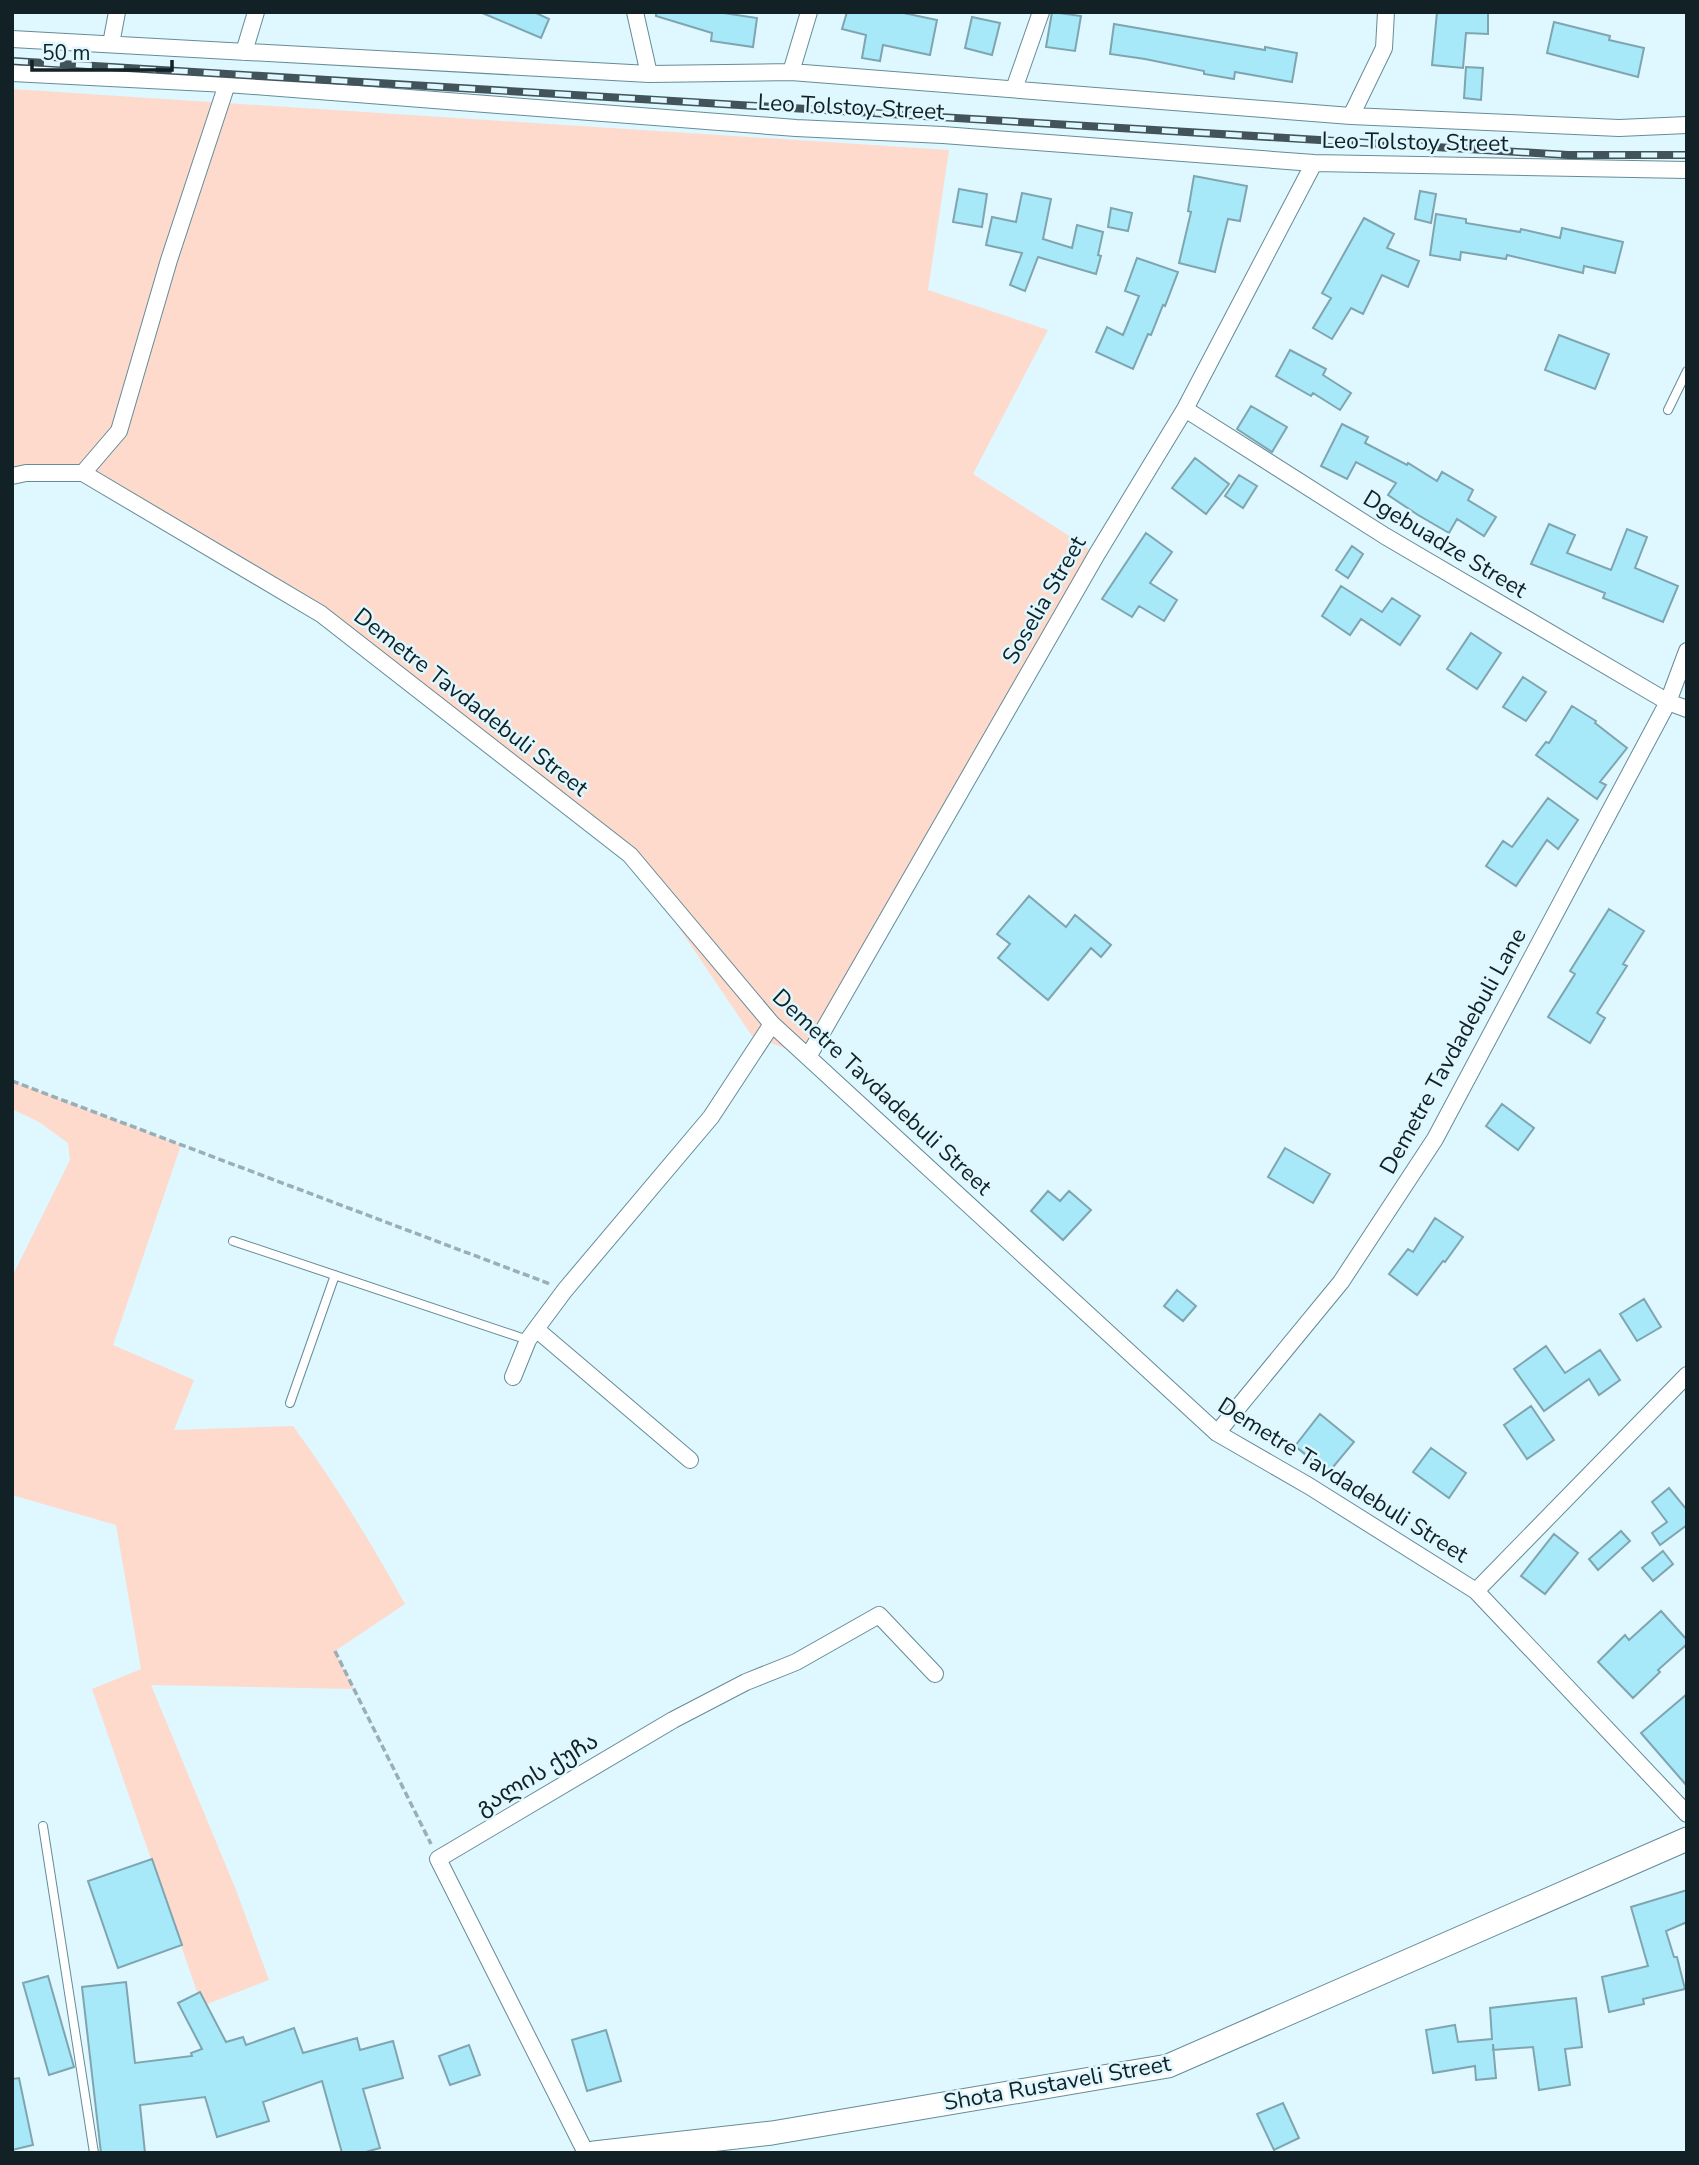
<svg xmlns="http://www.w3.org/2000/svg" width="1699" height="2165" font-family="'Nunito Sans','Noto Sans Georgian',sans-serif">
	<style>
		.green { fill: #fedacd }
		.building { fill: #a7e8f9; stroke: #7ea5b0; stroke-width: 2 }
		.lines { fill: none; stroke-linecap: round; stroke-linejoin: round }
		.service-casing { stroke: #658c97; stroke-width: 10 }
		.minor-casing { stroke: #658c97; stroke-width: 18 }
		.secondary-casing { stroke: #658c97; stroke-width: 25 }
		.path { stroke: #9aafb5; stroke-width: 3.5; stroke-dasharray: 7 3.5; stroke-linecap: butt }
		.service { stroke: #fff; stroke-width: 8 }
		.minor { stroke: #fff; stroke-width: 16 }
		.secondary { stroke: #fff; stroke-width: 23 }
		.rail-casing { stroke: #425459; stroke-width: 8 }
		.rail { stroke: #dff7fe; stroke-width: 5; stroke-dasharray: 16; stroke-linecap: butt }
		.labels { text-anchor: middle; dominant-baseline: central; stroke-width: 5; stroke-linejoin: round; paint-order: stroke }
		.street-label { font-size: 23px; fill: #112125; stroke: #dff7fe }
	</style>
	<rect width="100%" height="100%" fill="#dff7fe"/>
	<path class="green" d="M12 89 949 150 928 290 1048 330 973 474 1097 554 808 1057 752 1036 630 855 321 614 83 473 12 476Z
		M12 1081 181 1145 113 1345 194 1380 174 1430 293 1426C335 1483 371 1543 405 1604L335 1651 354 1689 151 1685 236 1890 269 1980 202 2006 92 1689 141 1669 116 1525 12 1495V1277L70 1160 68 1143 39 1122 12 1109Z"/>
	<path class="building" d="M480 12H534L549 19 541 38Z
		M656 12H717L757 18 753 47 711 41 712 33 656 16Z
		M847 12H899L937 20 930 55 883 45 880 61 862 58 866 35 842 29Z
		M1052 12 1081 16 1075 51 1046 47Z
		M1437 12H1488V34L1466 33 1463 68 1432 65Z
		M972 17 1000 23 992 55 965 48Z
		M1554 22 1610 36 1609 40 1644 48 1638 77 1547 53Z
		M1114 24 1265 50V47L1297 53 1292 82 1235 72 1234 79 1204 74V71L1145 59 1110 54Z
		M1466 67 1483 68 1481 100 1464 98Z
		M1194 176 1247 186 1240 221 1228 219 1215 272 1179 263 1191 212 1188 211Z
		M959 189 987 194 982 227 953 222Z
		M1420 191 1436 194 1431 223 1415 219Z
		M1022 193 1051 199 1043 239 1072 248 1077 225 1103 232 1098 255 1101 256 1096 274 1038 257 1025 291 1010 285 1022 253 986 245 992 217 1016 222Z
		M1111 208 1132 213 1128 231 1108 227Z
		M1436 214 1466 219V223L1520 232 1521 229 1560 238 1562 228 1623 242 1615 273 1584 266 1583 273 1507 255 1506 259 1461 252 1460 260 1430 255Z
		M1364 218 1394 234 1387 248 1419 261 1408 287 1382 275 1363 314 1351 308 1332 339 1313 328 1331 298 1322 293Z
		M1137 258 1178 272 1165 306 1163 305 1151 335 1148 334 1133 369 1096 352 1107 327 1123 335 1139 296 1125 291Z
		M1559 335 1609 354 1595 389 1545 370Z
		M1290 350 1326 369 1323 375 1351 393 1340 410 1313 393 1311 396 1276 376Z
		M1251 406 1287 427 1272 452 1237 429Z
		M1342 424 1368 437 1365 443 1407 465 1408 463 1437 481 1442 472 1473 490 1468 500 1496 517 1484 536 1457 519 1449 533 1418 515 1388 495 1396 483 1356 462 1347 479 1321 466Z
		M1195 458 1229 484 1206 514 1172 488Z
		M1239 475 1257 486 1243 508 1225 496Z
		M1549 524 1575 535 1567 553 1611 570 1627 529 1647 537 1635 568 1678 586 1663 622 1603 598 1605 593 1531 564Z
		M1146 533 1172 552 1150 583 1177 600 1164 621 1139 606 1132 617 1102 599Z
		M1352 546 1363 554 1348 578 1336 570Z
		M1341 586 1382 612 1392 598 1420 616 1400 645 1361 619 1350 635 1322 616Z
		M1471 633 1501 653 1477 689 1447 669Z
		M1523 677 1546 692 1526 721 1503 707Z
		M1572 706 1596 721 1595 723 1627 748 1600 782 1606 785 1597 799 1536 755 1546 742 1549 743Z
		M1548 798 1578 820 1558 849 1547 840 1516 886 1486 866 1503 841 1512 847Z
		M1029 896 1066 927 1075 915 1111 945 1101 957 1091 948 1048 1000 998 958 1010 944 997 934Z
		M1609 909 1644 931 1623 964 1627 966 1597 1013 1605 1018 1590 1043 1548 1017 1575 974 1570 971Z
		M1502 1104 1534 1128 1518 1150 1486 1126Z
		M1285 1148 1330 1174 1313 1203 1268 1177Z
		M1048 1191 1060 1201 1069 1191 1091 1210 1063 1240 1031 1211Z
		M1435 1218 1463 1237 1445 1262 1443 1261 1417 1295 1389 1274 1408 1249 1413 1252Z
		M1177 1290 1196 1306 1183 1321 1164 1306Z
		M1644 1299 1661 1327 1637 1341 1620 1314Z
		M1546 1346 1565 1373 1600 1350 1620 1380 1599 1395 1589 1379 1544 1411 1514 1369Z
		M1531 1406 1554 1440 1527 1459 1504 1425Z
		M1320 1414 1354 1442 1328 1473 1295 1446Z
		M1431 1448 1466 1473 1449 1498 1413 1472Z
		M1669 1488 1687 1510V1525L1660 1545 1652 1533 1667 1522 1652 1502Z
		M1621 1531 1630 1541 1598 1570 1589 1559Z
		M1554 1534 1578 1553 1545 1594 1521 1576Z
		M1663 1551 1673 1564 1653 1581 1642 1568Z
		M1661 1611 1687 1640V1644L1658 1670 1660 1672 1633 1698 1598 1662 1625 1635 1629 1640Z
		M1687 1694V1786L1641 1733Z
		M152 1859 182 1945 118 1968 88 1881Z
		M1687 1890V1922L1666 1931 1674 1957H1677L1685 1989 1643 1999 1644 2004 1609 2012 1602 1977 1648 1966 1631 1907Z
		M48 1976 74 2067 49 2075 23 1983Z
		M126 1982 135 2063 192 2056 191 2053 202 2049 178 2003 200 1992 226 2042 243 2037 246 2045 294 2028 303 2053 357 2038 360 2050 393 2041 403 2078 363 2089 380 2148 362 2153H342L322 2081 263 2102 269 2121 217 2137 205 2097 140 2105 145 2153H101L82 1987Z
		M1576 1998 1582 2047 1565 2049 1570 2085 1539 2090 1533 2047 1493 2050V2044L1496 2078 1476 2080 1475 2066 1433 2073 1426 2030 1455 2025 1458 2042 1492 2039 1490 2008Z
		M606 2030 621 2081 587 2091 572 2040Z
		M469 2045 480 2075 450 2085 439 2056Z
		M19 2078 33 2145 12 2150V2079Z
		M1283 2103 1299 2138 1274 2150 1257 2114Z"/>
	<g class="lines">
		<g class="service-casing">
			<path id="service" d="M1668 410 1687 371
				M233 1241 528 1340
				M290 1403 335 1275
				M43 1826 94 2153"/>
		</g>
		<g class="minor-casing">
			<path id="minor" d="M635 12 649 74
				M12 39 649 74 791 72 1351 116 1619 128 1687 125
				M111 44 117 12
				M244 52 256 12
				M791 72 809 12
				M12 73 227 84 796 128 943 135 1314 163 1687 170
				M1014 89 1041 12
				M1351 116 1384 48 1386 12
				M1185 409 1385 536 1668 702 1687 709
				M83 473 119 431 169 260 227 84
				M12 476 26 473H83L321 614 630 855 772 1024 1217 1433 1309 1486 1476 1591 1687 1814
				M808 1057 1097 554 1185 409 1314 163
				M536 1329 690 1460
				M513 1377 528 1340 536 1329 565 1290 711 1117 772 1024
				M1217 1433 1341 1282 1435 1139 1668 702 1687 651
				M1476 1591 1687 1375
				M586 2153 438 1859 673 1720 746 1682 796 1662 879 1615 935 1674"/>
		</g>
		<g class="secondary-casing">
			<path id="secondary" d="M594 2153 772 2133 1168 2066 1687 1839"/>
		</g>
		<path class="path" d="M12 1081 550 1284
			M335 1651 431 1844"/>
		<use href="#service" class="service"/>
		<use href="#minor" class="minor"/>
		<use href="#secondary" class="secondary"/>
		<g class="rail-casing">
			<path id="rail" d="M12 61 1568 155H1687"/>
		</g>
		<use href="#rail" class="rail"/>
	</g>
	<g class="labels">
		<g class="street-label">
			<text transform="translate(851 107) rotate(3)">Leo Tolstoy Street</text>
			<text transform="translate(1415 142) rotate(1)">Leo Tolstoy Street</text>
			<text transform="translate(1445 544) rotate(31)">Dgebuadze Street</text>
			<text transform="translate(1044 600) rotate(-60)">Soselia Street</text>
			<text transform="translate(471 702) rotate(38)">Demetre Tavdadebuli Street</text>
			<text transform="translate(1453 1051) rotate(-61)">Demetre Tavdadebuli Lane</text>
			<text transform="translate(882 1092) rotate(43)">Demetre Tavdadebuli Street</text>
			<text transform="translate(1343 1480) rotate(32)">Demetre Tavdadebuli Street</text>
			<text transform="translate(537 1774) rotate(-31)">გალის ქუჩა</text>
			<text transform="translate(1057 2083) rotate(-10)">Shota Rustaveli Street</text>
		</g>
	</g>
	<rect width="1699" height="2165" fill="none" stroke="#112125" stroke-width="28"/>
	<path d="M32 60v10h140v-10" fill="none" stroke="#112125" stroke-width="3.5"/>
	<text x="42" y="60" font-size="21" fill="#112125" stroke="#dff7fe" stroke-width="5" paint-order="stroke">50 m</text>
</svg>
